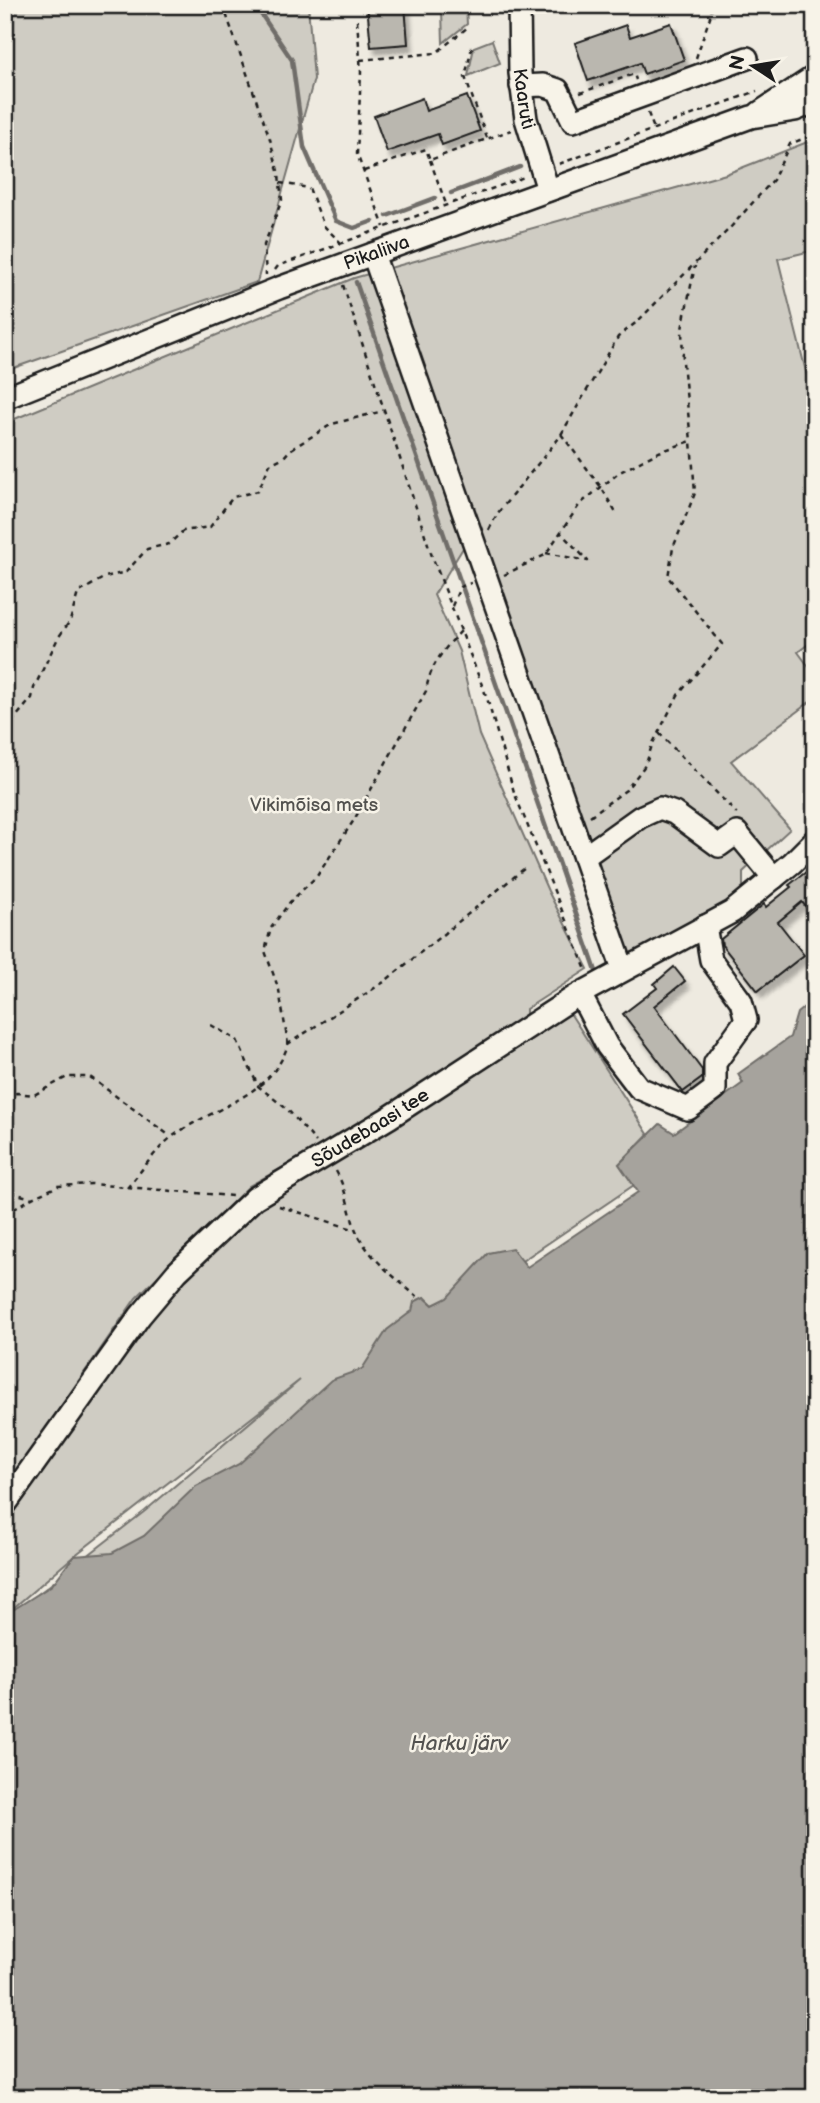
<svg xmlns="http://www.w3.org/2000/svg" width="820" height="2103" font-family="'Balsamiq Sans',sans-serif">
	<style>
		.green { fill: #cfccc3; stroke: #767470; stroke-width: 2 }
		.water { fill: #a6a39d; stroke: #6f6d69; stroke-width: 2 }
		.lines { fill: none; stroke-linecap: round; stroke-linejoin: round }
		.stream { stroke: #6f6d69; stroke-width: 4.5 }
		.building { fill: #bab7af; stroke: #1c1c1c; stroke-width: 2; filter: url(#shadow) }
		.minor-casing { stroke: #1c1c1c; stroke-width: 26 }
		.path { stroke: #1c1c1c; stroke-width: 2.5; stroke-dasharray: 5 5; stroke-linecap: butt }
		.minor { stroke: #f7f3e8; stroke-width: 21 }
		.labels { text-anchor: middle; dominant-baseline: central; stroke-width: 5; stroke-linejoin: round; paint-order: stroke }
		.street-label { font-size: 19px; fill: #1c1c1c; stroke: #f7f3e8 }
		.park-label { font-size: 19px; fill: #52514e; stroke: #f7f3e8 }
		.water-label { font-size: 21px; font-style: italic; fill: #535250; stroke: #f7f3e8 }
	</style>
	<defs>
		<filter id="shadow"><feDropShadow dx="4.5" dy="7" stdDeviation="2" flood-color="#0004"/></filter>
	</defs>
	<rect width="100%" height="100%" fill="#eeeae0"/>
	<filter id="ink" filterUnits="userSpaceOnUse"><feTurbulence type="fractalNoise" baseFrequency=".0143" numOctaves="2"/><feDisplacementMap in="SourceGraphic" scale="14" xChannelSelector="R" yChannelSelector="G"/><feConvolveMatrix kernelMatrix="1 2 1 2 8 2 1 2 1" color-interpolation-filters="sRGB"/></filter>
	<g filter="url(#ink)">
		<path class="green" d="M5 5H308L314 79 257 282 5 371Z
			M466 7 467 24 443 43 442 10Z
			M492 40 500 63 468 76 474 47Z
			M815 139V250L778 259 815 408V639L798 652 815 675V698L731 761 790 829 743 872V887L718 910 629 958 479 522 434 595 459 651 479 735 548 891 588 969 526 1009V1023L351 1130 249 1186 136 1298 5 1487V423L354 278 726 174Z
			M568 1010 648 1134 619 1164 634 1185 522 1261 527 1267 433 1305 425 1297 414 1302 435 1378 10 1616 145 1511 300 1380 74 1556 5 1615V1513L181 1277 262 1202Z"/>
		<path class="water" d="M815 998V2098H5V1615L52 1585 74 1556 112 1553 144 1536 196 1486 239 1464 331 1380 362 1369 387 1330 412 1311 414 1302 424 1297 433 1305 447 1298 488 1253 512 1248 527 1267 638 1192 619 1164 660 1124 674 1133 743 1083 738 1074 790 1037 797 1013Z"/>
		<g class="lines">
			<path class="stream" d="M259 5 261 14 292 60 304 147 336 221 354 228 373 221
				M451 193 520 167
				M387 216 435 198
				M356 282 597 974"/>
		</g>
		<path class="building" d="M367 5H405L408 44 371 47Z
			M671 23 684 60 644 74 640 63 588 81 575 43 626 25 630 37Z
			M467 96 480 131 442 145 438 134 387 152 374 116 422 98 426 111Z
			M815 865V918L802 902 778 922 804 955 758 991 722 945 721 939 764 904 766 907 791 887 789 885Z
			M674 967 685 981 654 1006 702 1070V1078L683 1092 623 1014 657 988 654 984Z"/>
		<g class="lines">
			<g class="minor-casing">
				<g id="minor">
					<path id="s1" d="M519 5 520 73 526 119 548 190"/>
					<path d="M521 86 543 85 558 90 573 121 747 58"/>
					<path d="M759 113 815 76"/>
					<path d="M373 254 623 969"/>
					<path id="s2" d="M5 398 279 288 751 117 795 110 815 102"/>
					<path d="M584 857 640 817 660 808 674 813 719 846 737 833 774 878"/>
					<path d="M580 994 607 1046 639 1088 688 1109 715 1089V1063L746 1020 741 1001 711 960 705 926"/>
					<path id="s3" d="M5 1505 140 1316 177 1272 255 1198 390 1117 576 996 732 912 792 863 815 840"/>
				</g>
			</g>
			<path class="path" d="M223 5 270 139 279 175 282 200 264 245 266 275
				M357 20 361 72 357 154 384 227
				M472 47 465 77 487 138
				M696 58 712 11 709 5
				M360 60 436 53 468 27
				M580 93 634 74 636 80
				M648 113 654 129
				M430 160 446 204
				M559 164 757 91
				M364 171 426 149 430 160 511 130
				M280 183 309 188 324 226 341 243
				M275 270 278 266 527 176
				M343 285 432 556 487 698 514 792 586 970
				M561 434 601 487 616 513
				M489 530 497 514 559 438 618 337 638 321 730 228 773 180 790 144 815 134
				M546 553 588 561 561 533
				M504 575 545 555 580 504 620 472 659 452 691 441 683 362 682 329 695 266
				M452 606 460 587 471 583
				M5 730 32 698 34 688 58 638 70 621 78 593 105 577 126 572 147 549 169 544 183 531 210 527 233 497 258 491 270 464 284 457 290 450 332 424 383 411
				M659 733 737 814
				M590 816 626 790 640 772 646 764 652 745 678 695 722 644 668 577 673 548 695 493 691 441
				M211 1025 237 1040 258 1086 288 1110 316 1142
				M288 1044 279 990 265 951 271 928 290 902 317 876 354 820 426 691C430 665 444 649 461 631
				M5 1094 17 1093 34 1095 67 1077H90L170 1136
				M336 1171C346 1189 348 1208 355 1228 366 1256 395 1277 417 1297
				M5 1185 9 1192 32 1198
				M127 1188C141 1172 156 1149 173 1136 213 1107 273 1096 288 1044L384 982 525 868
				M279 1206 356 1230
				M5 1215 32 1198 58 1186 91 1184 232 1196"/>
			<use href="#minor" class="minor"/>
		</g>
	</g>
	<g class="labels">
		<g class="street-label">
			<text stroke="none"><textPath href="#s1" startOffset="94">Kaaruti</textPath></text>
			<text stroke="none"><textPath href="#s2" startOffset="399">Pikaliiva</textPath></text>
			<text stroke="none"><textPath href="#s3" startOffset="532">Sõudebaasi tee</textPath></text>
		</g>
		<g class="park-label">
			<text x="314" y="805">Vikimõisa mets</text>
		</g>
		<g class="water-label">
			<text x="459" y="1743">Harku järv</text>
		</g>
	</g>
	<rect width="820" height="2103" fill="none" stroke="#f7f3e8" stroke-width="28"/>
	<rect x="14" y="14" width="792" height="2075" fill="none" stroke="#1c1c1c" stroke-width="2.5" filter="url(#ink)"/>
	<g transform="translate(753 66) rotate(282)" stroke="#f7f3e8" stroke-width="5" paint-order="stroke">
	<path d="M0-5L12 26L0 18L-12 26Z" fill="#1c1c1c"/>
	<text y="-10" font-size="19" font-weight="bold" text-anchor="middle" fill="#1c1c1c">N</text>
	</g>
</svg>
